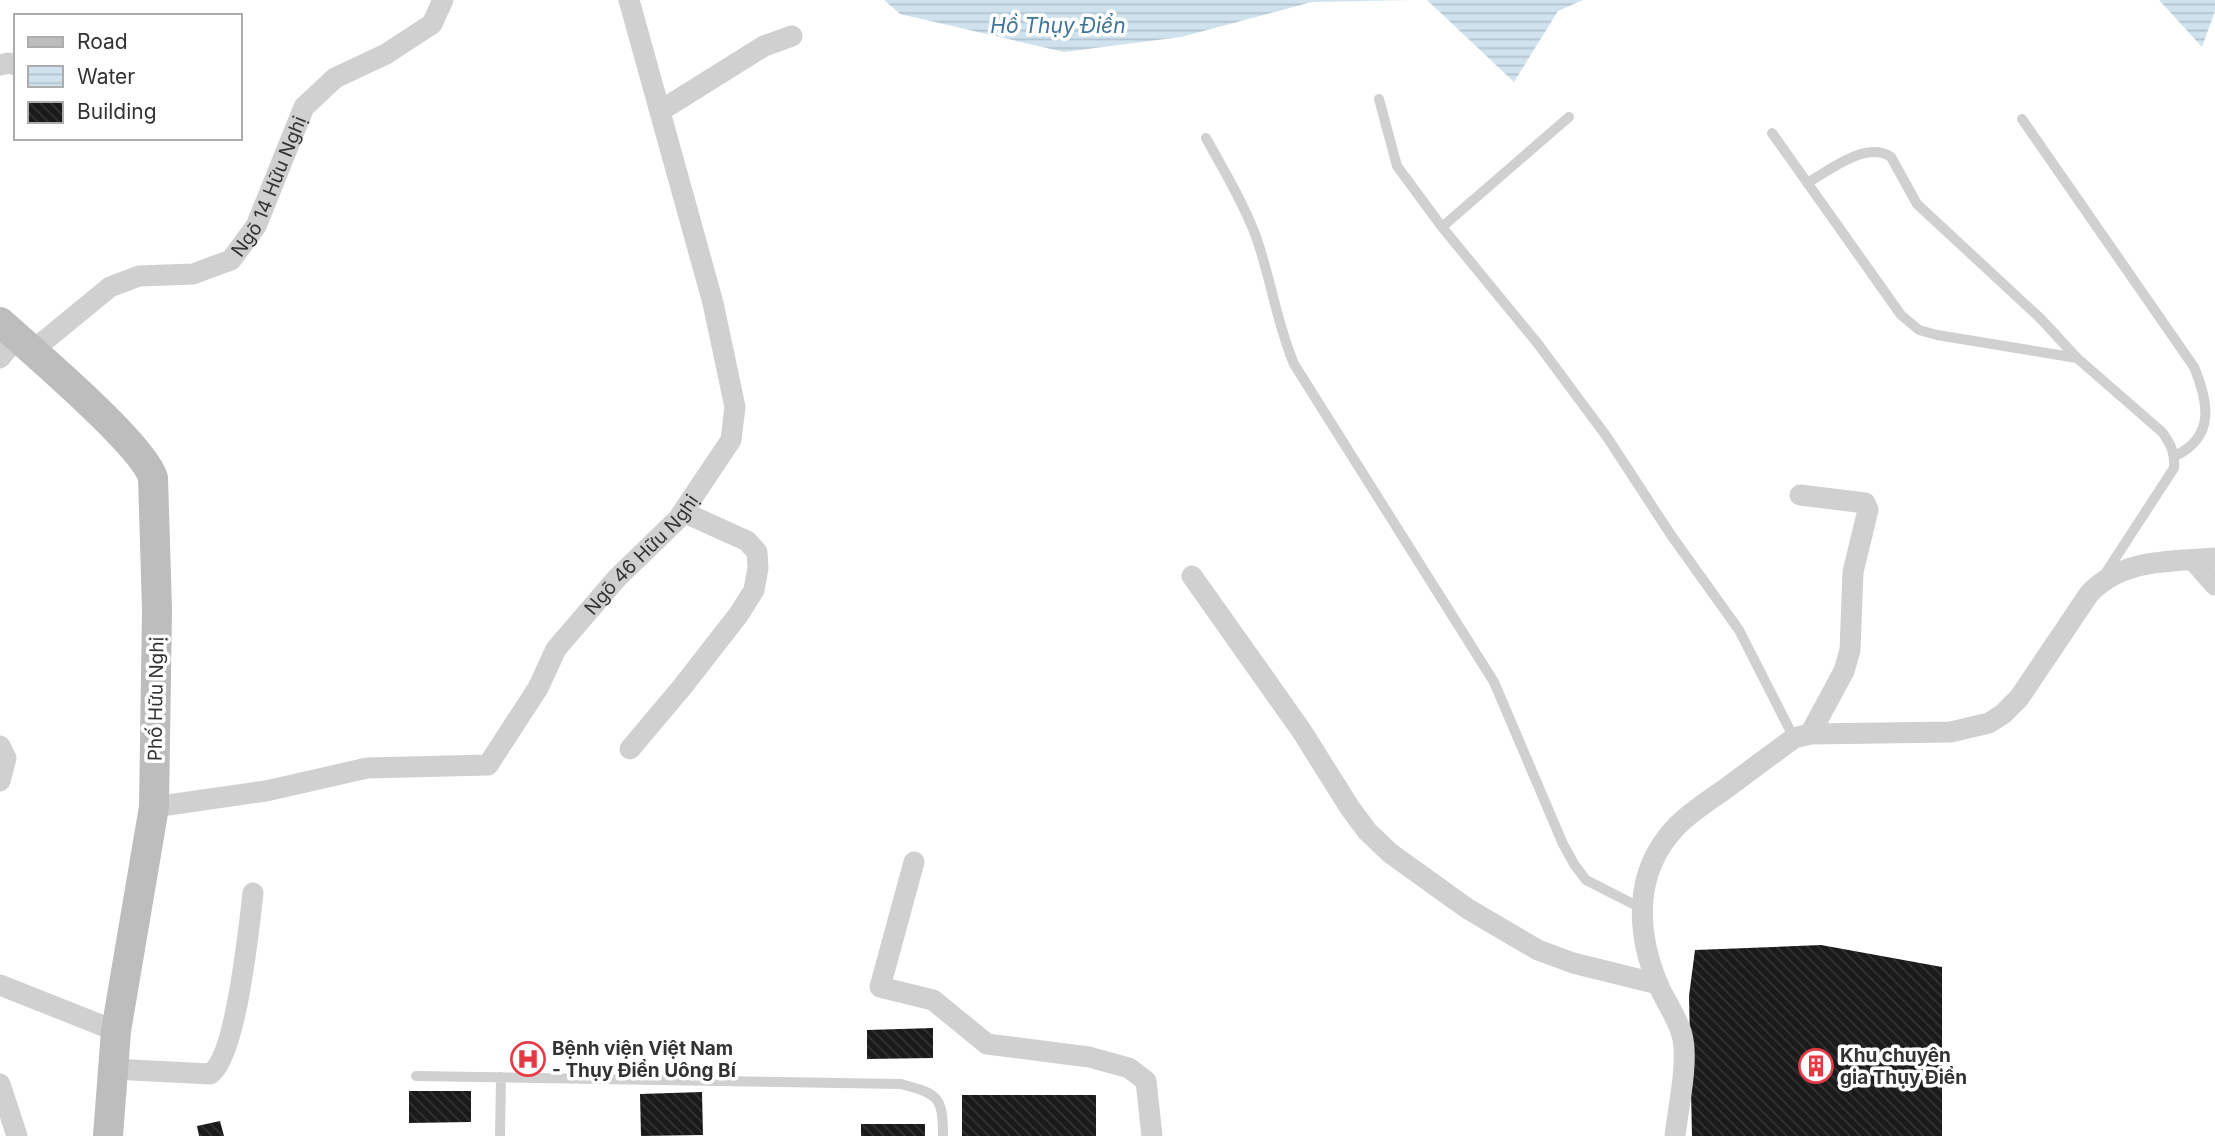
<svg xmlns="http://www.w3.org/2000/svg" width="2215" height="1136" font-family="Inter,sans-serif">
	<style>
		.water { fill: url(#water-rules) }
		.building { fill: url(#building-back-hatch) }
		.lines { fill: none; stroke-linecap: round; stroke-linejoin: round }
		.lane { stroke: #d0d0d0; stroke-width: 10 }
		.street { stroke: #d0d0d0; stroke-width: 21 }
		.secondary { stroke: #bdbdbd; stroke-width: 30 }
		.labels { text-anchor: middle; dominant-baseline: central; stroke-width: 7; stroke-linejoin: round; paint-order: stroke }
		.street-label { font-size: 19px; fill: #333; stroke: #fff }
		.poi-label { font-size: 19px; font-weight: bold; fill: #333; stroke: #fff; text-anchor: start }
		.water-label { font-size: 21px; font-style: italic; fill: #3f7597; stroke: #fff }
	</style>
	<defs>
		<pattern id="water-rules" width="6" height="5" patternUnits="userSpaceOnUse" patternTransform="scale(1.75)"><rect width="6" height="5" fill="#cfe2ee"/><path d="M0 2.5h6" fill="none" stroke="#b2c2cd"/></pattern>
		<pattern id="building-back-hatch" width="6" height="6" patternUnits="userSpaceOnUse" patternTransform="scale(1.75)"><rect width="6" height="6" fill="#1a1a1a"/><path d="M-1 5l2 2M0 0l6 6M5-1l2 2" fill="none" stroke="#333"/></pattern>
	</defs>
	<rect width="100%" height="100%" fill="#fff"/>
	<path class="water" d="M884 0H1411L1312 2 1181 37 1064 52 900 14Z
		M1427 0H1583L1558 11 1514 82Z
		M2159 0H2215V11L2202 47Z"/>
	<path class="building" d="M1821 945 1942 967V1136H1692L1689 996 1695 950Z
		M933 1028V1058L867 1059V1030Z
		M409 1091H471V1122L409 1123Z
		M702 1092 703 1135 641 1136 640 1094Z
		M962 1095H1096V1136H962Z
		M220 1121 224 1136H199L197 1126Z
		M861 1124H925V1136H861Z"/>
	<g class="lines">
		<path class="lane" d="M1379 99 1397 166 1442 227 1538 344 1607 437 1671 535 1739 630 1794 738
			M2022 119 2194 367C2209 403 2215 437 2175 456
			M1772 133 1901 315 1919 330 1937 335 2077 358
			M1206 138C1223 169 1242 200 1255 234 1271 277 1276 322 1294 364L1494 682 1563 844 1574 864 1586 880 1641 908
			M1807 183C1829 171 1866 140 1891 157L1917 204 2041 319 2077 358 2162 432C2171 444 2175 453 2174 468L2105 574
			M1442 227 1569 117
			M416 1076 901 1084C938 1094 943 1096 943 1136
			M500 1136 501 1077"/>
		<g class="street">
			<path d="M0 65 8 63 16 65"/>
			<path d="M660 111 764 46 792 36"/>
			<path id="s1" d="M32 351 110 287 139 276 193 274 231 260 256 226 304 107 335 78 386 54 432 24 443 0"/>
			<path d="M0 358 17 337"/>
			<path d="M1800 495 1865 503 1868 510 1853 572 1850 650 1844 671 1810 734"/>
			<path d="M2193 560 2215 585"/>
			<path d="M1192 576 1301 730 1350 808 1367 831 1390 853 1468 909 1538 950 1573 963 1658 984"/>
			<path d="M0 746 6 758 0 781"/>
			<path d="M630 749 683 686 739 614 754 590 758 568 757 552 747 541 683 512"/>
			<path id="s2" d="M154 807 266 791 367 768 488 765 538 688 556 649 617 578 678 519 731 440 735 407 713 303 629 0"/>
			<path d="M914 862 880 987 933 1000 987 1044 1089 1057 1129 1068 1146 1081 1152 1136"/>
			<path d="M0 985 116 1031"/>
			<path d="M113 1069 210 1074C236 1058 249 927 253 893"/>
			<path d="M0 1084 17 1136"/>
			<path d="M1675 1136C1678 1109 1689 1060 1682 1035 1677 1016 1664 1000 1657 982 1636 930 1634 872 1675 828 1688 814 1705 803 1721 792 1745 774 1770 756 1794 738L1810 734 1951 732 1989 723 2003 714 2019 698 2089 594C2122 558 2170 562 2215 558"/>
		</g>
		<path class="secondary" d="M0 322C30 349 144 445 153 478L157 609 154 807 116 1031 108 1136"/>
	</g>
	<defs>
		<g id="hospital-ring" transform="scale(1.75)"><circle r="9.5" fill="#fff" stroke="#e63946" stroke-width="1.5"/><path d="M-5-5h3v3.5h4V-5h3V5h-3V1.5h-4V5h-3Z" fill="#e63946"/></g>
		<g id="building-ring" transform="scale(1.75)"><circle r="9.5" fill="#fff" stroke="#e63946" stroke-width="1.5"/><path d="M-4-6H4V6H1V3H-1V6H-4ZM-2.5-4.3h1.7v1.8h-1.7ZM.8-4.3h1.7v1.8H.8ZM-2.5-1h1.7V.8h-1.7ZM.8-1h1.7V.8H.8Z" fill="#e63946"/></g>
	</defs>
	<g fill-rule="evenodd">
		<use href="#hospital-ring" x="528" y="1059"/>
		<use href="#building-ring" x="1816" y="1066"/>
	</g>
	<g class="labels">
		<g class="street-label">
			<text stroke="none"><textPath href="#s1" startOffset="310">Ngõ 14 Hữu Nghị</textPath></text>
			<text stroke="none"><textPath href="#s2" startOffset="600">Ngõ 46 Hữu Nghị</textPath></text>
			<text transform="translate(156 699) rotate(-89)">Phố Hữu Nghị</text>
		</g>
		<g class="poi-label">
			<text x="552" y="1048">Bệnh viện Việt Nam<tspan x="552" dy="22">- Thụy Điển Uông Bí</tspan></text>
			<text x="1840" y="1055">Khu chuyên<tspan x="1840" dy="22">gia Thụy Điển</tspan></text>
		</g>
		<g class="water-label">
			<text x="1058" y="25">Hồ Thụy Điển</text>
		</g>
	</g>
	<rect x="14" y="14" width="228" height="126" fill="#ffffff" stroke="#adadad" stroke-width="2"/>
	<rect x="28" y="37" width="35" height="10" fill="#bdbdbd" stroke="#adadad" stroke-width="2"/>
	<text x="77" y="49" font-size="21" fill="#333333">Road</text>
	<rect x="28" y="66" width="35" height="21" fill="url(#water-rules)" stroke="#adadad" stroke-width="2"/>
	<text x="77" y="84" font-size="21" fill="#333333">Water</text>
	<rect x="28" y="102" width="35" height="21" fill="url(#building-back-hatch)" stroke="#adadad" stroke-width="2"/>
	<text x="77" y="119" font-size="21" fill="#333333">Building</text>
</svg>
